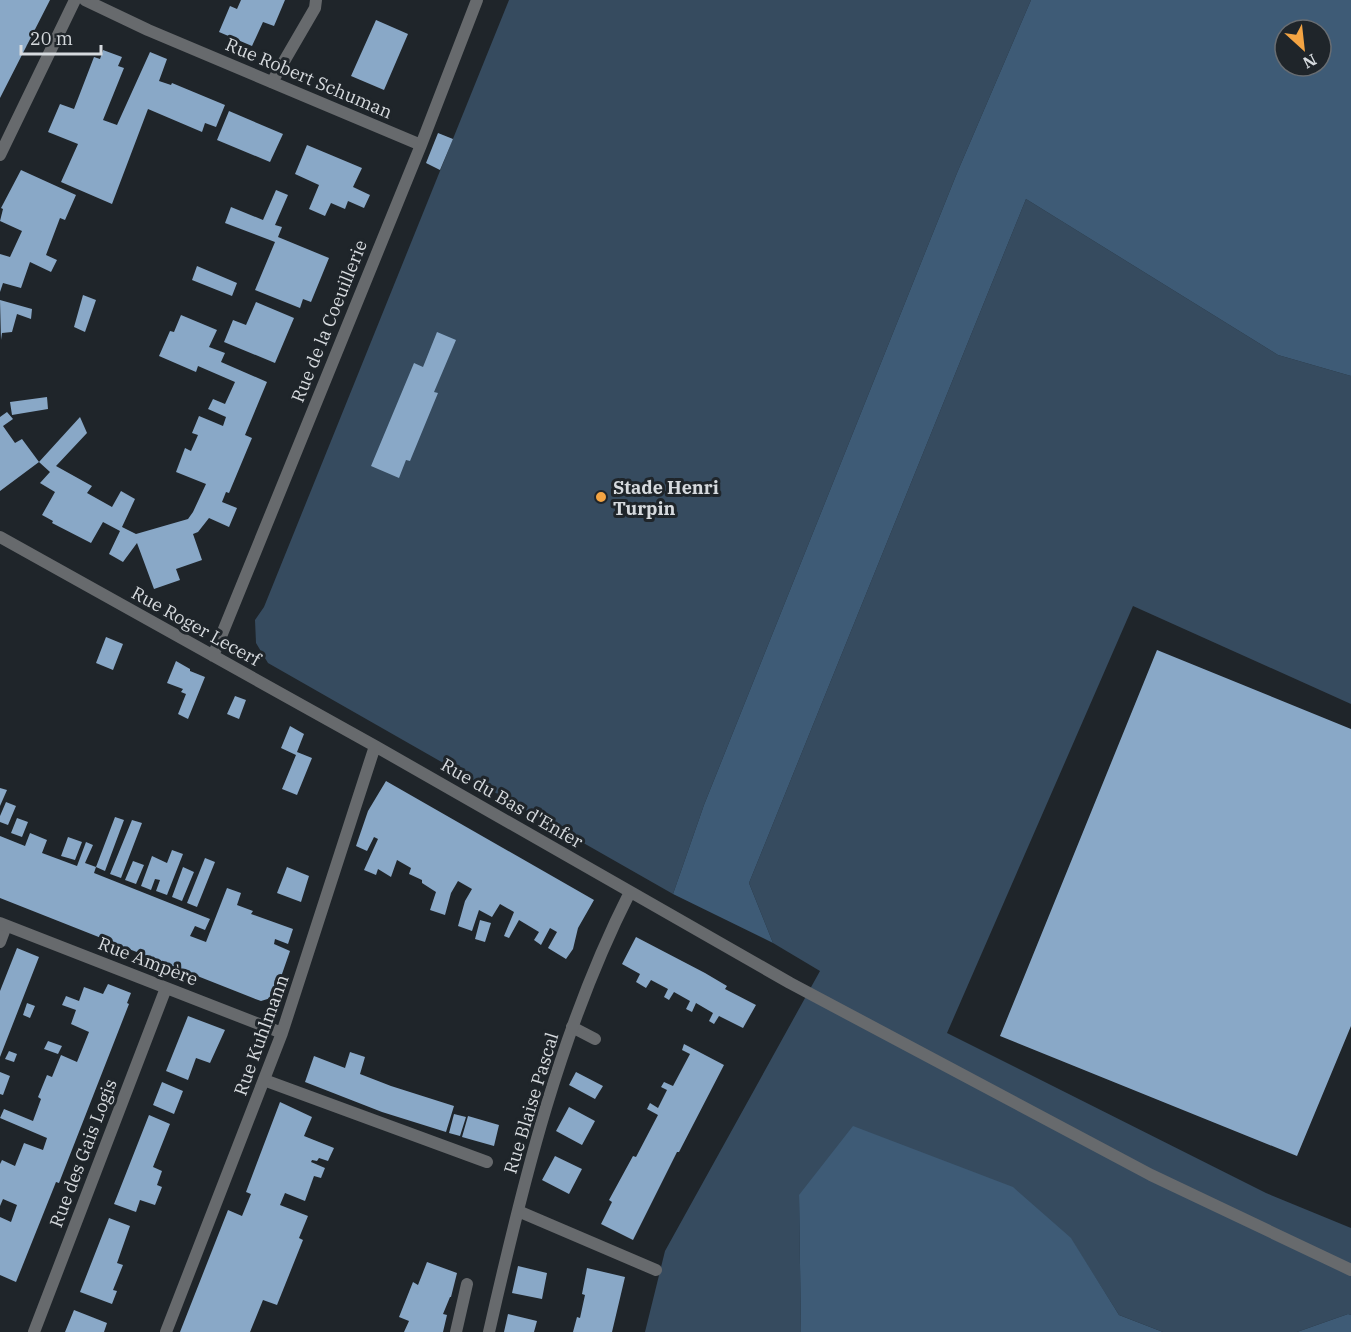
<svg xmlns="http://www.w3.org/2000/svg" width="1351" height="1332" font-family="'IBM Plex Serif',serif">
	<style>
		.green { fill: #364b5f }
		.forest { fill: #3e5b76; fill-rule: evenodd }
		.building { fill: #89a8c7 }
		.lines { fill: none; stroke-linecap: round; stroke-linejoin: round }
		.lane { stroke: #676a6d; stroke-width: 12 }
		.street { stroke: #676a6d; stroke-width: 12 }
		.poi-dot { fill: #f3a443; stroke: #1f252a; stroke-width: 2 }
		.labels { text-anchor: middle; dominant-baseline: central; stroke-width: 6; stroke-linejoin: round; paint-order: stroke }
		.street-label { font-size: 18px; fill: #d6dade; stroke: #1f252a }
		.poi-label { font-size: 18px; font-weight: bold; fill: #d6dade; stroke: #1f252a; text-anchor: start }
	</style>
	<rect width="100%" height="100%" fill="#1f252a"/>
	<path class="green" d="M509 0H1031L957 173 704 805 673 894 268 663 256 643 255 620 264 607Z
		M1026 199 1278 355 1351 376V704L1133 606 947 1033 1266 1193 1351 1228V1315L1348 1314 1297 1332H1163L1119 1315 1071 1239 799 1195 801 1332H645L665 1251 820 971 773 943 749 883Z"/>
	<path class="forest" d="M1031 0H1351V376L1278 355 1026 199 749 883 773 943 673 894 704 805 957 173ZM1285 30H1321V66H1285Z
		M853 1126 1013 1187 1071 1238 1119 1315 1163 1332H801L799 1195Z
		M1348 1314 1351 1315V1332H1297Z"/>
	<path class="building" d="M0 0H50L0 98Z
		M241 0H285L274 26 263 22 252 46 219 32 230 6 237 9Z
		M376 20 408 34 384 90 351 76Z
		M103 50 122 57 118 66 124 68 103 120 117 125 150 52 167 59 159 81 171 85 172 83 225 105 216 127 205 123 202 132 148 109 112 204 61 182 78 144 48 132 60 104 74 109 94 57 100 59Z
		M229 111 283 134 270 162 217 140Z
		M438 133 453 139 440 170 426 163Z
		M307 145 362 168 353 187 370 195 364 208 348 201 345 209 331 203 325 216 309 209 319 185 295 174Z
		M21 170 76 195 65 220 60 218 46 255 57 260 51 272 30 262 21 288 3 283 0 292V254L10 257 22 231 0 221 3 209 1 208Z
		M276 190 288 195 275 225 282 227 278 237 329 258 311 302 303 299 300 308 255 290 275 242 225 223 231 207 263 220Z
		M197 266 237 283 232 296 192 280Z
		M83 295 96 300 85 332 74 327Z
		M0 300 32 309 31 319 17 314 12 332 2 333 1 340Z
		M256 302 294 318 275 363 224 342 233 320 246 325Z
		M181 315 217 330 209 347 225 353 221 362 267 382 245 435 252 438 229 493 226 492 222 502 237 508 229 527 209 518 198 532 193 534 202 560 176 569 180 580 154 589 137 543 123 562 109 554 120 531 103 522 91 543 52 523 53 521 42 515 55 492 40 483 50 472 39 462 80 417 87 433 56 466 92 486 87 493 112 507 121 491 135 499 122 527 136 534 188 519 193 512 206 484 176 472 185 448 191 451 198 435 192 433 199 416 223 426 226 417 208 409 213 399 225 404 235 382 198 366 196 372 159 356 170 331 174 332Z
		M437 332 456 340 434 392 438 393 410 461 406 460 399 478 371 466 414 363 423 367Z
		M47 397 48 409 12 415 10 402Z
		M7 412 13 419 3 426 15 443 22 439 39 462 0 491V417Z
		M106 637 123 644 113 670 96 663Z
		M1157 650 1351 729V1026L1297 1156 1000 1036Z
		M176 661 190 669V671L205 677 188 719 178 714 186 694 181 692 183 689 167 683Z
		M235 696 246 700 239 719 227 714Z
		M290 726 304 734 297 752 312 758 297 795 282 789 296 755 281 748Z
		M386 781 594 900 578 928 573 949 566 959 548 948 557 932 550 928 541 945 534 940 539 932 519 920 509 938 504 936 514 912 500 904 492 917 479 910 472 931 458 926 465 901 472 889 458 881 451 893 445 915 430 910 436 892 422 883V880L409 874 411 868 397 860 391 877 378 869 376 875 364 870 378 839 374 837 367 851 356 846 368 811Z
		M0 788 7 790 0 806Z
		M6 802 16 806 8 825 0 822V816Z
		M115 817 124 820 105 871 96 867Z
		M17 818 28 822 22 837 11 833Z
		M132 820 142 823 121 878 110 874Z
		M30 833 47 840 42 853 77 866 86 842 93 845 85 863 96 867 94 873 210 919 205 930 195 926 190 936 206 942 227 888 241 893 237 905 253 911 251 914 293 929 288 944 275 939 274 944 290 951 274 997 261 1001 253 998 0 898V836L25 846Z
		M68 837 82 842 75 860 61 856Z
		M172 850 183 854 167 895 156 891 160 880 155 879 151 890 141 886 152 856 167 863Z
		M205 858 215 862 197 907 187 903Z
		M133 861 144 865 136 884 125 880Z
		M183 867 194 872 182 901 172 897Z
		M287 867 309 876 301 902 277 893Z
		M480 920 491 923 485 942 475 939Z
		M636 937 705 973 727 986 725 989 756 1005 743 1028 719 1016 714 1024 709 1021 713 1013 696 1003 692 1012 686 1009 690 1001 674 992 669 1000 664 997 668 989 651 980 646 988 636 982 640 974 622 964Z
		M17 948 39 957 0 1057V991Z
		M108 984 131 993 127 1003 129 1004 59 1183 56 1182 16 1282 0 1275V1217L11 1222 17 1205 3 1199 0 1206V1164L2 1160 15 1166 24 1143 43 1150 47 1138 0 1118 4 1109 33 1121 41 1099 38 1097 47 1075 52 1077 61 1055 77 1062 89 1032 71 1024 76 1010 62 1005 66 996 79 1001 84 987 103 994Z
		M27 1003 35 1006 30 1018 23 1015Z
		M188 1016 225 1030 210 1063 196 1058 188 1080 166 1071Z
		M48 1041 62 1046 58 1054 44 1049Z
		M684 1044 724 1065 679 1152H677L633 1240 601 1224 612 1202 609 1200 633 1156 636 1157 658 1115 647 1109 650 1103 658 1108 667 1090 661 1087 664 1082 673 1086 690 1054 682 1050Z
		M9 1051 17 1054 14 1062 5 1059Z
		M350 1052 365 1057 360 1074 391 1086 454 1106 446 1132 382 1112 305 1082 314 1056 345 1068Z
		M0 1072 10 1076 3 1095 0 1094Z
		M576 1072 603 1086 595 1099 569 1085Z
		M162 1082 183 1091 174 1114 153 1105Z
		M280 1102 312 1117 304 1136 334 1148 328 1161 319 1158 317 1161 312 1160 311 1162 325 1168 321 1178 314 1176 305 1201 285 1193 280 1205 308 1216 299 1238 303 1240 277 1305 263 1300 250 1332H180L228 1210 242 1216 251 1194 246 1192Z
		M569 1107 595 1121 582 1145 556 1131Z
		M454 1114 466 1117 460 1136 449 1133Z
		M149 1115 170 1124 153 1167 162 1171 157 1185 162 1187 155 1205 140 1200 136 1212 114 1204Z
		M468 1116 499 1125 494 1146 462 1137Z
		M555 1156 582 1169 569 1194 542 1180Z
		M109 1218 130 1226 117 1263 123 1265 113 1290 117 1291 112 1304 80 1292Z
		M427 1262 457 1273 451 1297H450L443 1314 447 1315 443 1332H404L409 1321 399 1317 413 1282 418 1285Z
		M518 1266 547 1273 542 1299 512 1293Z
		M587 1268 625 1277 612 1332H573L577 1317 580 1318 585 1295 582 1294Z
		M74 1310 107 1323 104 1332H65Z
		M508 1314 537 1321 534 1332H504Z"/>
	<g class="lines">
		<path class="lane" d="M272 82 315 8 316 0
			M0 942 6 926
			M572 1027 595 1039
			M264 1080 487 1162
			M456 1332 467 1284"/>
		<path class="street" d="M85 0 148 30 421 145
			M0 155 75 0
			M0 537 375 746 790 983 1151 1175 1351 1270
			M213 656 421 145 477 0
			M0 923 282 1033
			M518 1211 656 1270
			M34 1332 166 988
			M166 1332 282 1033 375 746
			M489 1332C523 1182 560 1030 630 892"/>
	</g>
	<circle class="poi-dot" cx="601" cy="497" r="6"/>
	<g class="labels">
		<g class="street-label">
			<text transform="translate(309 78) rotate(23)">Rue Robert Schuman</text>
			<text transform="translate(329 321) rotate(-68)">Rue de la Coeuillerie</text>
			<text transform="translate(196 626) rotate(29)">Rue Roger Lecerf</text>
			<text transform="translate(512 803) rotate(30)">Rue du Bas d'Enfer</text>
			<text transform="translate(148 961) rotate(21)">Rue Ampère</text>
			<text transform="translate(261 1035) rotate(-70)">Rue Kuhlmann</text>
			<text transform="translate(531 1103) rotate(-73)">Rue Blaise Pascal</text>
			<text transform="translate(83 1153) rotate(-69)">Rue des Gais Logis</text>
		</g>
		<g class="poi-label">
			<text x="613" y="487">Stade Henri<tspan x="613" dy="21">Turpin</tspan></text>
		</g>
	</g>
	<g transform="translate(1303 48) rotate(153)"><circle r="28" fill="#1f252a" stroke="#686d72" stroke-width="1.5"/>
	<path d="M0-4.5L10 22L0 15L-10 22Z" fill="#f3a443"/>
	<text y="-9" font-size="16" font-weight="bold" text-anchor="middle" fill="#d6dade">N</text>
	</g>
	<path d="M21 45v9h80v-9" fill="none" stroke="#d6dade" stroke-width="3"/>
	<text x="30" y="45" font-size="18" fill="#d6dade" stroke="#1f252a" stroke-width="4.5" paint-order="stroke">20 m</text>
</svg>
